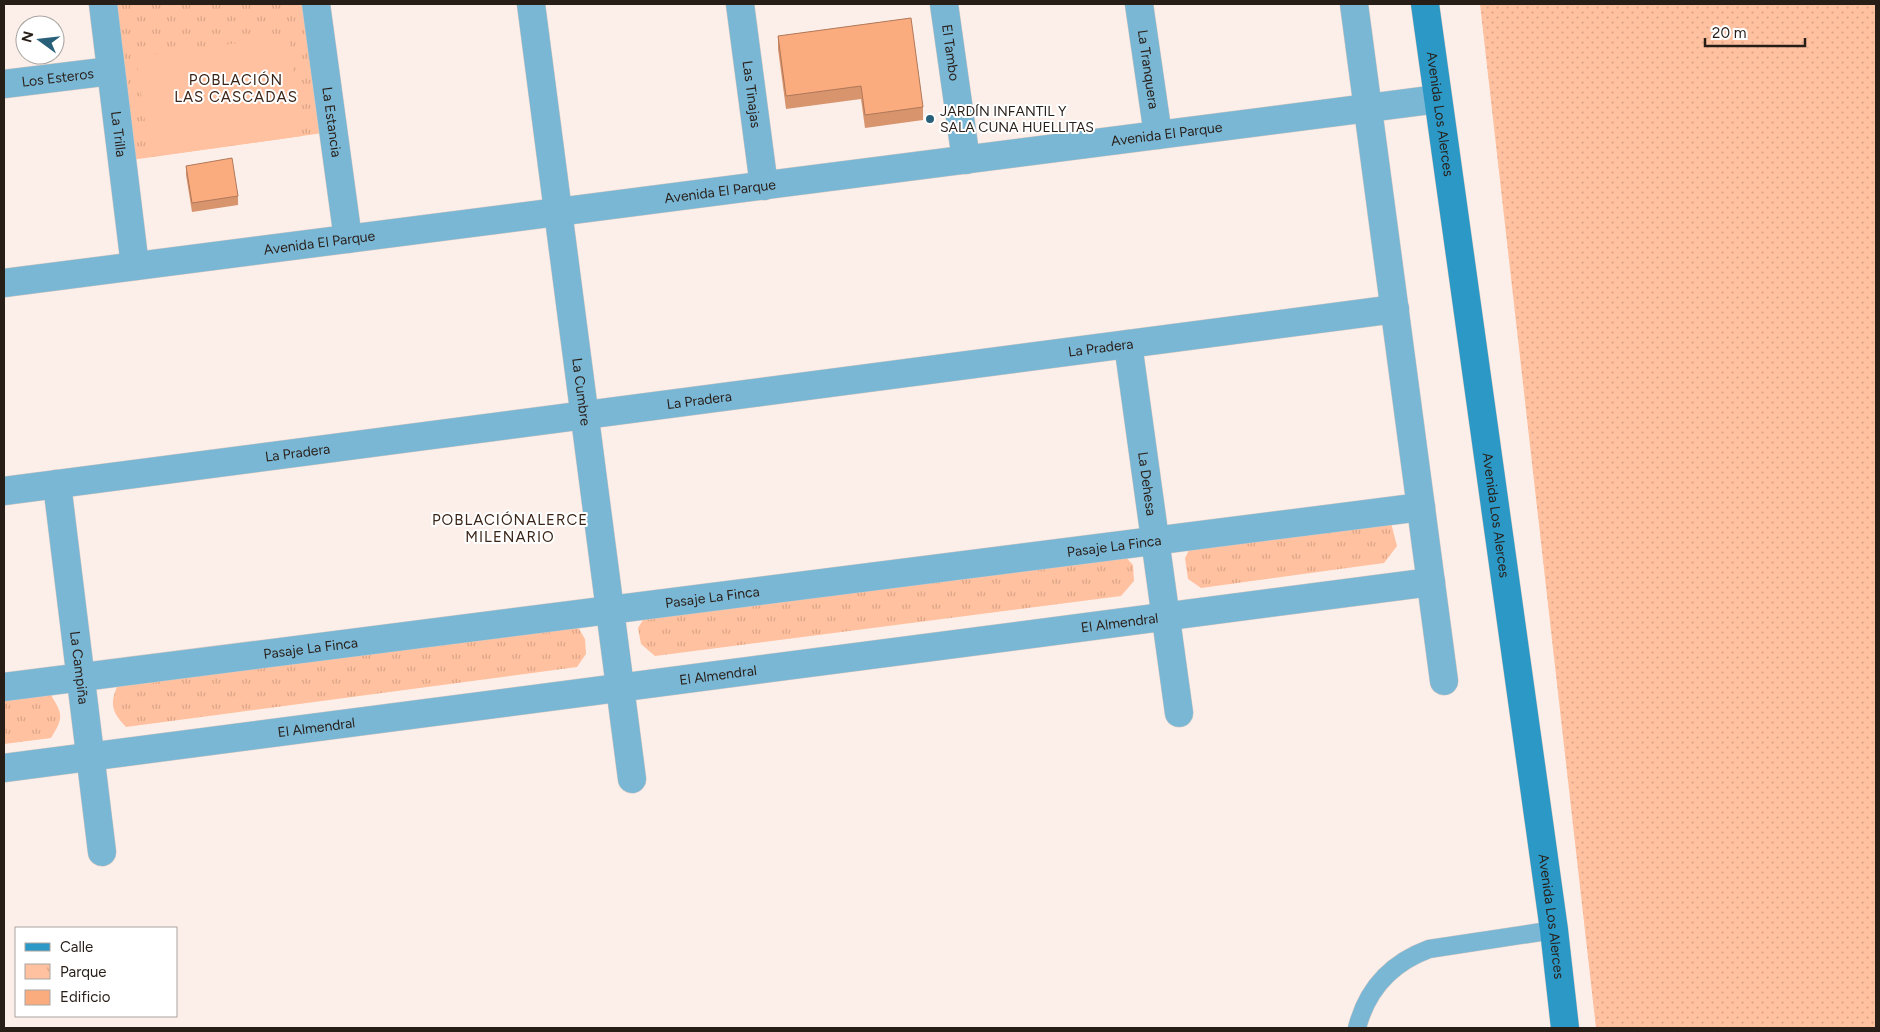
<svg xmlns="http://www.w3.org/2000/svg" width="1880" height="1032" font-family="Figtree,sans-serif">
	<style>
		.grass { fill: url(#grass-dots) }
		.park { fill: url(#park-tufts) }
		.pitch { fill: #ffc19f }
		.lines { fill: none; stroke-linecap: round; stroke-linejoin: round }
		.lane-casing { stroke: #d6c9c3; stroke-width: 19 }
		.street-casing { stroke: #d6c9c3; stroke-width: 29 }
		.secondary-casing { stroke: #d6c9c3; stroke-width: 29 }
		.lane { stroke: #7ab7d5; stroke-width: 18 }
		.street { stroke: #7ab7d5; stroke-width: 28 }
		.secondary { stroke: #2b98c5; stroke-width: 28 }
		.wall { fill: #d8946d }
		.building { fill: #fbac7f; stroke: #b07859 }
		.poi-dot { fill: #28607a; stroke: #fff; stroke-width: 2 }
		.labels { text-anchor: middle; dominant-baseline: central; stroke-width: 4; stroke-linejoin: round; paint-order: stroke }
		.street-label { font-size: 14px; fill: #281e18; stroke: #fff }
		.poi-label { font-size: 14px; fill: #281e18; stroke: #fff; text-anchor: start }
		.neighbourhood-label { font-size: 15px; letter-spacing: 1px; fill: #3c2619; stroke: #fff }
	</style>
	<defs>
		<pattern id="grass-dots" width="8" height="8" patternUnits="userSpaceOnUse" patternTransform="scale(1.25)"><rect width="8" height="8" fill="#ffc19f"/><path d="M2 2h.1M6 6h.1" fill="none" stroke="#dba588" stroke-width="1.8" stroke-linecap="round"/></pattern>
		<pattern id="park-tufts" width="24" height="20" patternUnits="userSpaceOnUse" patternTransform="scale(1.25)"><rect width="24" height="20" fill="#ffc19f"/><path d="M3 7l-1-3M5 7V3M7 7l1-3M15 17l-1-3M17 17v-4M19 17l1-3" fill="none" stroke="#dba588"/></pattern>
	</defs>
	<rect width="100%" height="100%" fill="#fcefe9"/>
	<path class="grass" d="M1480 4H1876V1028H1596Z"/>
	<path class="park" d="M111 4H306L323 133 131 160Z
		M1390 519 1397 546 1384 563 1201 588 1188 579 1185 558 1192 544Z
		M1121 552 1133 565 1134 581 1121 596 655 656 641 644 638 628 648 612Z
		M575 622 585 639 586 654 577 667 126 727C110 710 110 703 119 682Z
		M49 692C62 713 65 716 51 738L4 744V697Z"/>
	<path class="pitch" d="M289 36 302 136 150 157 136 57Z"/>
	<g class="lines">
		<g class="lane-casing">
			<path id="lane" d="M1357 1028C1367 989 1391 963 1429 949L1554 930"/>
		</g>
		<g class="street-casing">
			<g id="street">
				<path id="s1" d="M103 4 135 266"/>
				<path id="s2" d="M316 4 348 239"/>
				<path id="s3" d="M531 4 632 779"/>
				<path id="s4" d="M740 4 764 186"/>
				<path id="s5" d="M944 4 966 160"/>
				<path id="s6" d="M1139 4 1158 135"/>
				<path d="M1354 4 1444 681"/>
				<path id="s7" d="M4 84 111 71"/>
				<path id="s8" d="M4 283 1438 99"/>
				<path id="s9" d="M1128 344 1179 713"/>
				<path id="s10" d="M57 484 102 852"/>
				<path id="s11" d="M4 491 1395 309"/>
				<path id="s12" d="M4 687 1421 507"/>
				<path id="s13" d="M4 768 1431 582"/>
			</g>
		</g>
		<g class="secondary-casing">
			<g id="secondary">
				<path id="s14" d="M1425 4 1554 930 1565 1028"/>
			</g>
		</g>
		<use href="#lane" class="lane"/>
		<use href="#street" class="street"/>
		<use href="#secondary" class="secondary"/>
	</g>
	<path class="wall" d="M778 36 923 107V120L865 128 861 99 786 109 778 49Z
		M186 166 238 196V205L192 212 186 175Z"/>
	<path class="building" d="M911 18 923 107 865 115 861 86 786 96 778 36Z
		M232 158 238 196 192 203 186 166Z"/>
	<circle class="poi-dot" cx="930" cy="119" r="5"/>
	<g class="labels">
		<g class="street-label">
			<text stroke="none"><textPath href="#s5" startOffset="49">El Tambo</textPath></text>
			<text stroke="none"><textPath href="#s6" startOffset="66">La Tranquera</textPath></text>
			<text stroke="none"><textPath href="#s7" startOffset="54">Los Esteros</textPath></text>
			<text stroke="none"><textPath href="#s4" startOffset="91">Las Tinajas</textPath></text>
			<text stroke="none"><textPath href="#s14" startOffset="111">Avenida Los Alerces</textPath></text>
			<text stroke="none"><textPath href="#s2" startOffset="119">La Estancia</textPath></text>
			<text stroke="none"><textPath href="#s8" startOffset="1172">Avenida El Parque</textPath></text>
			<text stroke="none"><textPath href="#s1" startOffset="131">La Trilla</textPath></text>
			<text stroke="none"><textPath href="#s8" startOffset="722">Avenida El Parque</textPath></text>
			<text stroke="none"><textPath href="#s8" startOffset="318">Avenida El Parque</textPath></text>
			<text stroke="none"><textPath href="#s11" startOffset="1106">La Pradera</textPath></text>
			<text stroke="none"><textPath href="#s3" startOffset="391">La Cumbre</textPath></text>
			<text stroke="none"><textPath href="#s11" startOffset="701">La Pradera</textPath></text>
			<text stroke="none"><textPath href="#s11" startOffset="296">La Pradera</textPath></text>
			<text stroke="none"><textPath href="#s9" startOffset="141">La Dehesa</textPath></text>
			<text stroke="none"><textPath href="#s14" startOffset="516">Avenida Los Alerces</textPath></text>
			<text stroke="none"><textPath href="#s12" startOffset="1119">Pasaje La Finca</textPath></text>
			<text stroke="none"><textPath href="#s12" startOffset="714">Pasaje La Finca</textPath></text>
			<text stroke="none"><textPath href="#s13" startOffset="1125">El Almendral</textPath></text>
			<text stroke="none"><textPath href="#s12" startOffset="309">Pasaje La Finca</textPath></text>
			<text stroke="none"><textPath href="#s10" startOffset="185">La Campiña</textPath></text>
			<text stroke="none"><textPath href="#s13" startOffset="720">El Almendral</textPath></text>
			<text stroke="none"><textPath href="#s13" startOffset="315">El Almendral</textPath></text>
			<text stroke="none"><textPath href="#s14" startOffset="921">Avenida Los Alerces</textPath></text>
		</g>
		<g class="poi-label">
			<text x="940" y="111">JARDÍN INFANTIL Y<tspan x="940" dy="16">SALA CUNA HUELLITAS</tspan></text>
		</g>
		<g class="neighbourhood-label">
			<text x="236" y="80">POBLACIÓN<tspan x="236" dy="17">LAS CASCADAS</tspan></text>
			<text x="510" y="520">POBLACIÓNALERCE<tspan x="510" dy="17">MILENARIO</tspan></text>
		</g>
	</g>
	<rect width="1880" height="1032" fill="none" stroke="#281e18" stroke-width="10"/>
	<rect x="15" y="927" width="162" height="90" fill="#ffffff" stroke="#a9a5a3"/>
	<rect x="25" y="943" width="25" height="8" fill="#2b98c5" stroke="#a9a5a3"/>
	<text x="60" y="952" font-size="15" fill="#281e18">Calle</text>
	<rect x="25" y="964" width="25" height="15" fill="url(#park-tufts)" stroke="#a9a5a3"/>
	<text x="60" y="977" font-size="15" fill="#281e18">Parque</text>
	<rect x="25" y="990" width="25" height="15" fill="#fbac7f" stroke="#a9a5a3"/>
	<text x="60" y="1002" font-size="15" fill="#281e18">Edificio</text>
	<g transform="translate(40 40) rotate(285)"><circle r="24" fill="#ffffff" stroke="#a9a5a3"/>
	<path d="M0-4L9 19L0 12L-9 19Z" fill="#28607a"/>
	<text y="-8" font-size="14" font-weight="bold" text-anchor="middle" fill="#281e18">N</text>
	</g>
	<path d="M1705 38v8h100v-8" fill="none" stroke="#281e18" stroke-width="2.5"/>
	<text x="1712" y="38" font-size="15" fill="#281e18" stroke="#ffffff" stroke-width="4" paint-order="stroke">20 m</text>
</svg>
